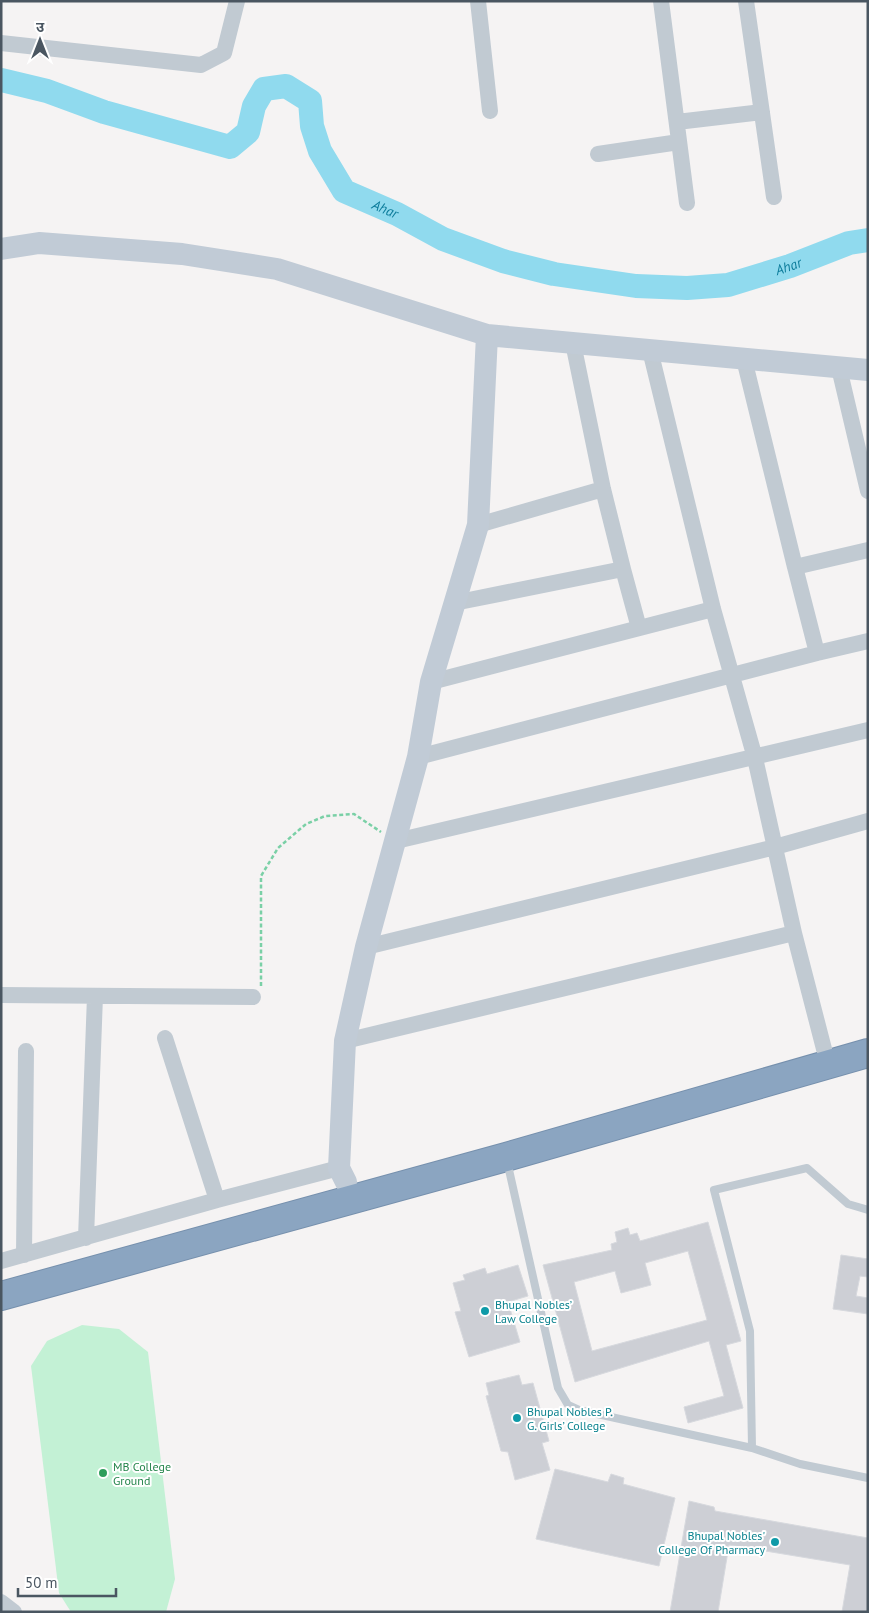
<svg xmlns="http://www.w3.org/2000/svg" width="869" height="1613" font-family="'PT Sans','Noto Sans Devanagari',sans-serif">
	<style>
		.green { fill: #c3f1d5 }
		.lines { fill: none; stroke-linecap: round; stroke-linejoin: round }
		.river { stroke: #90daee; stroke-width: 24 }
		.building { fill: #cdcfd5; stroke: #d7d9de; fill-rule: evenodd }
		.highway-casing { stroke: #7690ad; stroke-width: 30 }
		.path { stroke: #7ad0a6; stroke-width: 2.5; stroke-dasharray: 4 2.5; stroke-linecap: butt }
		.lane { stroke: #c1cad2; stroke-width: 8 }
		.street { stroke: #c1cad2; stroke-width: 16 }
		.secondary { stroke: #c1cbd6; stroke-width: 22 }
		.highway { stroke: #8ba5c1; stroke-width: 28 }
		.culture-dot { fill: #0f9aa8; stroke: #fff; stroke-width: 2 }
		.leisure-dot { fill: #2e9e5b; stroke: #fff; stroke-width: 2 }
		.labels { text-anchor: middle; dominant-baseline: central; stroke-width: 4; stroke-linejoin: round; paint-order: stroke }
		.culture-label { font-size: 12px; fill: #0d838f; stroke: #fff; text-anchor: start }
		.leisure-label { font-size: 12px; fill: #27864d; stroke: #fff; text-anchor: start }
		.water-label { font-size: 14px; font-style: italic; fill: #0c7c9b; stroke: #fff }
	</style>
	<rect width="100%" height="100%" fill="#f5f3f3"/>
	<path class="green" d="M82 1325 119 1329 148 1352 175 1579 166 1612H71L59 1593 31 1366 47 1341Z"/>
	<g class="lines">
		<path class="river" id="s1" d="M1 80 47 91 104 112 230 147 248 132 254 106 264 89 286 86 310 101 312 126 320 151 344 191 397 214 443 239 503 261 554 274 636 286 687 288 728 285 790 266 849 243 868 240"/>
	</g>
	<path class="building" d="M708 1222 741 1341 726 1345 743 1408 688 1423 684 1407 724 1396 709 1341 575 1382 543 1265 612 1250 611 1244 617 1242 615 1232 628 1228 630 1235 637 1233 640 1241ZM688 1251 707 1320 592 1351 574 1282 615 1271 621 1293 651 1285 645 1263Z
		M841 1255 868 1259V1277L860 1276 856 1296 868 1298V1314L833 1309Z
		M518 1265 528 1296 508 1302 520 1342 469 1357 455 1312 461 1311 453 1283 465 1280 463 1275 485 1268 487 1274Z
		M519 1375 522 1385 533 1383 549 1441 542 1443 550 1470 515 1480 508 1452 501 1451 486 1396 489 1395 486 1383Z
		M555 1469 608 1482 611 1474 624 1478 623 1484 675 1498 659 1566 536 1539Z
		M689 1501 714 1507 715 1511 868 1538V1612H842L850 1565 729 1545 718 1612H670Z"/>
	<g class="lines">
		<g class="highway-casing">
			<path id="highway" d="M1 1296 506 1157 868 1053"/>
		</g>
		<path class="path" d="M261 986V876L278 848 306 824 325 816 354 814 381 832"/>
		<path class="lane" d="M507 1161 558 1388 568 1405 579 1410 752 1448 800 1464 868 1478
			M752 1448 750 1331 714 1190 807 1168 848 1204 868 1210"/>
		<path class="street" d="M478 1 490 111
			M661 1 687 203
			M746 1 774 197
			M1 43 201 65 224 53 237 1
			M677 122 762 112
			M598 154 679 142
			M650 350 713 609 755 758 794 933 824 1049
			M744 359 795 567
			M839 368 868 491
			M478 525 603 489
			M623 569 639 628
			M454 603 623 569 603 489 573 343
			M817 653 868 641
			M431 682 713 609
			M418 757 817 653 795 567 868 550
			M396 841 868 730
			M366 947 775 847 868 821
			M1 995 253 997
			M345 1041 794 933
			M217 1200 339 1168
			M86 1238 95 996
			M24 1255 26 1051
			M1 1261 217 1200 165 1038
			M1 1602 14 1612"/>
		<path class="secondary" d="M1 249 39 243 182 254 277 269 487 335
			M346 1182 339 1168 345 1041 366 947 418 757 431 682 478 525 487 335 868 370"/>
		<use href="#highway" class="highway"/>
	</g>
	<g class="culture-dot">
		<circle cx="485" cy="1311" r="5"/>
		<circle cx="517" cy="1418" r="5"/>
		<circle cx="775" cy="1542" r="5"/>
	</g>
	<circle class="leisure-dot" cx="103" cy="1473" r="5"/>
	<g class="labels">
		<g class="culture-label">
			<text x="495" y="1304">Bhupal Nobles’<tspan x="495" dy="14">Law College</tspan></text>
			<text x="527" y="1411">Bhupal Nobles P.<tspan x="527" dy="14">G. Girls’ College</tspan></text>
			<text x="765" y="1535" text-anchor="end">Bhupal Nobles'<tspan x="765" dy="14">College Of Pharmacy</tspan></text>
		</g>
		<g class="leisure-label">
			<text x="113" y="1466">MB College<tspan x="113" dy="14">Ground</tspan></text>
		</g>
		<g class="water-label">
			<text stroke="none"><textPath href="#s1" startOffset="502">Ahar</textPath></text>
			<text stroke="none"><textPath href="#s1" startOffset="922">Ahar</textPath></text>
		</g>
	</g>
	<rect width="869" height="1613" fill="none" stroke="#4a5661" stroke-width="5"/>
	<g transform="translate(40 40)" stroke="#ffffff" stroke-width="4" paint-order="stroke">
	<path d="M0-4L9 19L0 12L-9 19Z" fill="#4a5661"/>
	<text y="-8" font-size="14" font-weight="bold" text-anchor="middle" fill="#4a5661">उ</text>
	</g>
	<path d="M18 1588v8h98v-8" fill="none" stroke="#4a5661" stroke-width="2.5"/>
	<text x="25" y="1588" font-size="15" fill="#4a5661" stroke="#ffffff" stroke-width="4" paint-order="stroke">50 m</text>
</svg>
